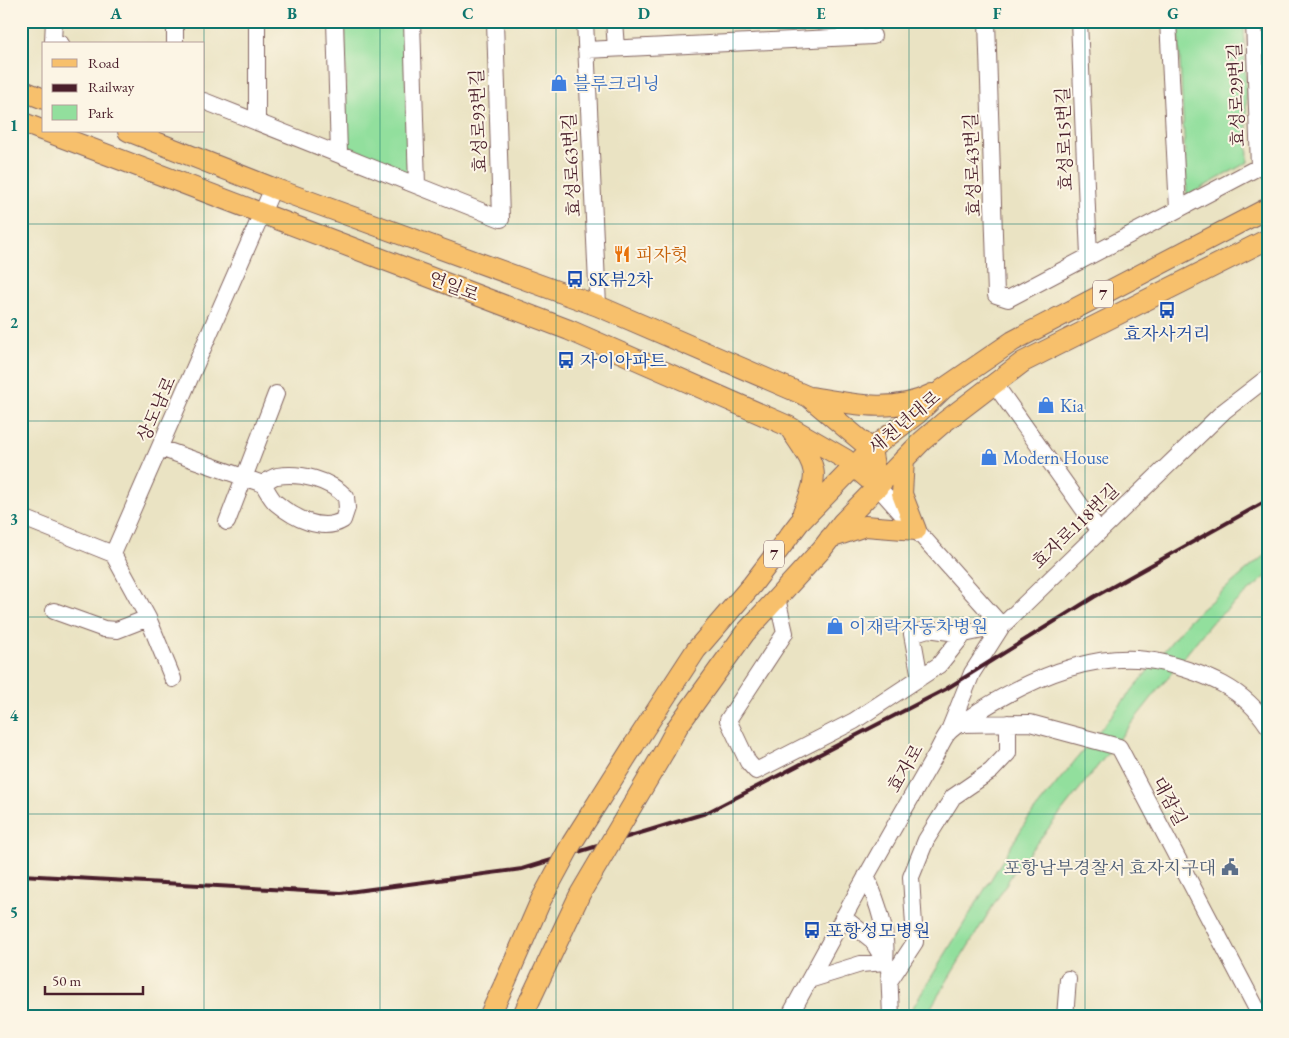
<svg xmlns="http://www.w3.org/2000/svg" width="1289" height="1038" font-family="'EB Garamond','Noto Serif KR',serif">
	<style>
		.green { fill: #92df9d; stroke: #6e7f64 }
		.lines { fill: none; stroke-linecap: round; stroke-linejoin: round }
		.minor-casing { stroke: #826460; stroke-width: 18 }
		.major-casing { stroke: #826460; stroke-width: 22 }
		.minor { stroke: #fff; stroke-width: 16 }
		.major { stroke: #f7c06c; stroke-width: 20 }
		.rail { stroke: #4a1f2b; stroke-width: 4 }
		.major-bridge-casing { stroke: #826460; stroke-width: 22; stroke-linecap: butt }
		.major-bridge { stroke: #f7c06c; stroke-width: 20 }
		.grid { fill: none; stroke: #0f766e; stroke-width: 1; stroke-opacity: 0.55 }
		.labels { text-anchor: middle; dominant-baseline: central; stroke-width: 4; stroke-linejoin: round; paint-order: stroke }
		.shield { fill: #fcf5e5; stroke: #7f5f63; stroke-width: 1 }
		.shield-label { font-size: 16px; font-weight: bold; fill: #4a1f2b }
		.shop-label { font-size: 18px; fill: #366cbe; stroke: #fcf5e5; text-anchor: start }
		.street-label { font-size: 18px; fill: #4a1f2b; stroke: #fcf5e5 }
		.food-label { font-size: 18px; fill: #c56008; stroke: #fcf5e5; text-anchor: start }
		.transit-label { font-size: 18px; fill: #164399; stroke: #fcf5e5; text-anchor: start }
		.service-label { font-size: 18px; fill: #4e5e75; stroke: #fcf5e5; text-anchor: end }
		.neatline { fill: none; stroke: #0f766e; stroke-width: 2 }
		.grid-label { font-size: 16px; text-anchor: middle; font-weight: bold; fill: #0f766e }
	</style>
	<rect width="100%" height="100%" fill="#fcf5e5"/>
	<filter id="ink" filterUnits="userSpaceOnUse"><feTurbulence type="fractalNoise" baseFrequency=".02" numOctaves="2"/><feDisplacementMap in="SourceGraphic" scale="10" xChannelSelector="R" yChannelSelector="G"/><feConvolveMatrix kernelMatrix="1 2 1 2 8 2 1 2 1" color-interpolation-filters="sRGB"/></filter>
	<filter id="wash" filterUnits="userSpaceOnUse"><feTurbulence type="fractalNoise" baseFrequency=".0096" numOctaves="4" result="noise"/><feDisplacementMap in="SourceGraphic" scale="20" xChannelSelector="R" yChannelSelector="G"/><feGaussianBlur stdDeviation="1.12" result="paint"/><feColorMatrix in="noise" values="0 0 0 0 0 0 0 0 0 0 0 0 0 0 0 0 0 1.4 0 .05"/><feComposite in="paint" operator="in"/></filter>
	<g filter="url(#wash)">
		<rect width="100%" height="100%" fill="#eae3c3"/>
		<path class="green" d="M345 21H404L408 173 347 145Z
			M1178 21H1244L1248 162 1187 196Z
			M1268 552V575L1211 623 1013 873 925 1017H907L1027 820 1189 620Z"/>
	</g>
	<g filter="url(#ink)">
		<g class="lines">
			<g class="minor-casing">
				<path id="minor" d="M54 21 53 41 61 44
					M175 21V44
					M257 21V122
					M335 21 339 154
					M412 21 417 185
					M585 21 598 306
					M614 21 616 48
					M987 21 996 295 1008 299 1268 162
					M1079 21 1089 256
					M1168 21 1178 209
					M1254 21 1259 167
					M586 50 873 36
					M204 101 501 219 495 21
					M994 383 1099 531
					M160 448 263 484C267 481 272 477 277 476 300 472 330 480 346 497L347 508 343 520C322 533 294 518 276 503 271 499 267 490 263 484
					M878 487 1002 626
					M21 517 113 554
					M227 522 276 394
					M113 554 273 188
					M113 554 148 618 173 679
					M777 598 785 633 728 720 748 762 756 771 854 721 939 665 964 634 1002 626
					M54 611 104 629 117 630 148 618
					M920 678 912 634 928 629 964 634
					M961 724 1030 723 1119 747 1261 1017
					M948 733 972 673 1002 626 1224 411 1268 377
					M866 876C878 903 888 931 885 962
					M843 917 872 940 889 968 891 1017
					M809 980 861 964 885 962
					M890 980 915 942 911 877 926 840 953 797 991 771 1008 753V723
					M789 1017C827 947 865 877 905 808 915 791 925 773 935 756 939 749 943 739 948 733 956 724 970 718 979 711 1033 677 1100 647 1164 663 1206 674 1244 688 1268 726
					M1065 1017 1068 979"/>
			</g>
			<g class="major-casing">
				<path id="major" d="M21 90 44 99
					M21 122 44 131
					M45 131 569 330 788 426 845 459 878 487
					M128 131 273 188 598 306 809 397 871 449 878 487
					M811 397C852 404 894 414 932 394
					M791 430C815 467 822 469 803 512
					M830 538 865 526 916 530 902 494 904 459
					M634 745 696 650 752 585 799 523 871 449 917 414 943 389 1013 341 1268 208
					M665 750 678 726 745 633 822 549 842 523 921 442 943 423 1023 362 1268 239
					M489 1017 504 985
					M522 1017 530 1000"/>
			</g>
			<use href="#minor" class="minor"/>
			<use href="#major" class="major"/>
			<path class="rail" d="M21 875 341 893 522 869 706 813 946 689 1094 597 1268 500"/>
			<g class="major-bridge-casing">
				<path id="major-bridge" d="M504 985 541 900 572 843 634 745
					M530 1000 580 894 665 750"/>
			</g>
			<use href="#major-bridge" class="major-bridge"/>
		</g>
	</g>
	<path class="grid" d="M204 21V1017M380 21V1017M556 21V1017M733 21V1017M909 21V1017M1085 21V1017M21 224H1268M21 421H1268M21 617H1268M21 814H1268"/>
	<defs>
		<g id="shop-bare" transform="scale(1.35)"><path d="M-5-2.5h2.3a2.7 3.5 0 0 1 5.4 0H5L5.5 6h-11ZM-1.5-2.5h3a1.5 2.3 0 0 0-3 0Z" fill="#3f7fe0" stroke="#fcf5e5" stroke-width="2.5" paint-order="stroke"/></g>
		<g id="restaurant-bare" transform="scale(1.35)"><path d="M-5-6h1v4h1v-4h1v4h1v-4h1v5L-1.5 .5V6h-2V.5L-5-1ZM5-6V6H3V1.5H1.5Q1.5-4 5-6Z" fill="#e8710a" stroke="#fcf5e5" stroke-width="2.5" paint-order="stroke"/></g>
		<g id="bus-bare" transform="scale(1.35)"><path d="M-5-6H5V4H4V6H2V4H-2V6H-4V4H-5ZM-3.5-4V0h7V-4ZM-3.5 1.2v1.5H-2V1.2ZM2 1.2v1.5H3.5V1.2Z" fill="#1a4fb4" stroke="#fcf5e5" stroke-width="2.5" paint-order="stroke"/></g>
		<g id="civic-bare" transform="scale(1.35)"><path d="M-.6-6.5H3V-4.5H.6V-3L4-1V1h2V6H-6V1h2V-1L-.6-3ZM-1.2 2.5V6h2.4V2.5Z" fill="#5c6f8a" stroke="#fcf5e5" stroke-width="2.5" paint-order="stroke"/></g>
	</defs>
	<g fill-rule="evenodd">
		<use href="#shop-bare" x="559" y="83"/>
		<use href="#restaurant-bare" x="622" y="254"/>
		<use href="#bus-bare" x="575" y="279"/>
		<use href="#bus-bare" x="1167" y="310"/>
		<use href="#bus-bare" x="566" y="360"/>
		<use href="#shop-bare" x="1046" y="405"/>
		<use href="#shop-bare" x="989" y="457"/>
		<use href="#shop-bare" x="835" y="626"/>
		<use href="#civic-bare" x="1230" y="867"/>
		<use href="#bus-bare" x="812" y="930"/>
	</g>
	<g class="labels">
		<g class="shield">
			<rect x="1093" y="280.5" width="20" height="27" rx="4"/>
			<rect x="764" y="540.5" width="20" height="27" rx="4"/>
		</g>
		<g class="shield-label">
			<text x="1103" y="294">7</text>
			<text x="774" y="554">7</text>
		</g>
		<g class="shop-label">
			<text x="573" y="83">블루크리닝</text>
			<text x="1060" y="405">Kia</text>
			<text x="1003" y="457">Modern House</text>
			<text x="849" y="626">이재락자동차병원</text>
		</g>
		<g class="street-label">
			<text transform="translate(1236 95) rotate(-92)">효성로29번길</text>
			<text transform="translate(478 121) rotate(-92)">효성로93번길</text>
			<text transform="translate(1064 139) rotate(-92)">효성로15번길</text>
			<text transform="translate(571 165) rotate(-93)">효성로63번길</text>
			<text transform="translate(972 165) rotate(-92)">효성로43번길</text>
			<text transform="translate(454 286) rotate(21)">연일로</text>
			<text transform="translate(156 409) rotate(-66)">상도남로</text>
			<text transform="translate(904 422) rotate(-40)">새천년대로</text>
			<text transform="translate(1075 526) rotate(-44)">효자로118번길</text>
			<text transform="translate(905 768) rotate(-60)">효자로</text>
			<text transform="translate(1170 801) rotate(62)">대잠길</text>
		</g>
		<g class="food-label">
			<text x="636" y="254">피자헛</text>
		</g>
		<g class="transit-label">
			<text x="589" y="279">SK뷰2차</text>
			<text x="1167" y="333" text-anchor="middle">효자사거리</text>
			<text x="580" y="360">자이아파트</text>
			<text x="826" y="930">포항성모병원</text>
		</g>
		<g class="service-label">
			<text x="1216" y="867">포항남부경찰서 효자지구대</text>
		</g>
	</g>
	<rect width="1289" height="1038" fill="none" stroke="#fcf5e5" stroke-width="55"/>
	<rect x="42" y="42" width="162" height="90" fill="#fcf5e5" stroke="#b59f9b"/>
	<rect x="52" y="59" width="25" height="8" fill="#f7c06c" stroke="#b59f9b"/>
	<text x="88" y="68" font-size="15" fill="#4a1f2b">Road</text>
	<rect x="52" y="84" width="25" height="8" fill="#4a1f2b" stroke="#b59f9b"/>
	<text x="88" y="92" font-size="15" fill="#4a1f2b">Railway</text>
	<rect x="52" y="105" width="25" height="15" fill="#92df9d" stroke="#b59f9b"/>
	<text x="88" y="118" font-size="15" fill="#4a1f2b">Park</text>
	<path d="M45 986v8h98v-8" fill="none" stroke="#4a1f2b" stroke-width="2.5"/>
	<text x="52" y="986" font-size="15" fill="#4a1f2b" stroke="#fcf5e5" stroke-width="4" paint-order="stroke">50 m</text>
	<rect x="28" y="28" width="1234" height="982" class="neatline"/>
	<g class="grid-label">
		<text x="116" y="19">A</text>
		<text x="292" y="19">B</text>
		<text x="468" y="19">C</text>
		<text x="644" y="19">D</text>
		<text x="821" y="19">E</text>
		<text x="997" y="19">F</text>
		<text x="1173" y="19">G</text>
		<text x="14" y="131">1</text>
		<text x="14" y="328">2</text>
		<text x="14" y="525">3</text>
		<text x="14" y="721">4</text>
		<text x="14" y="918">5</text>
	</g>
</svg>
